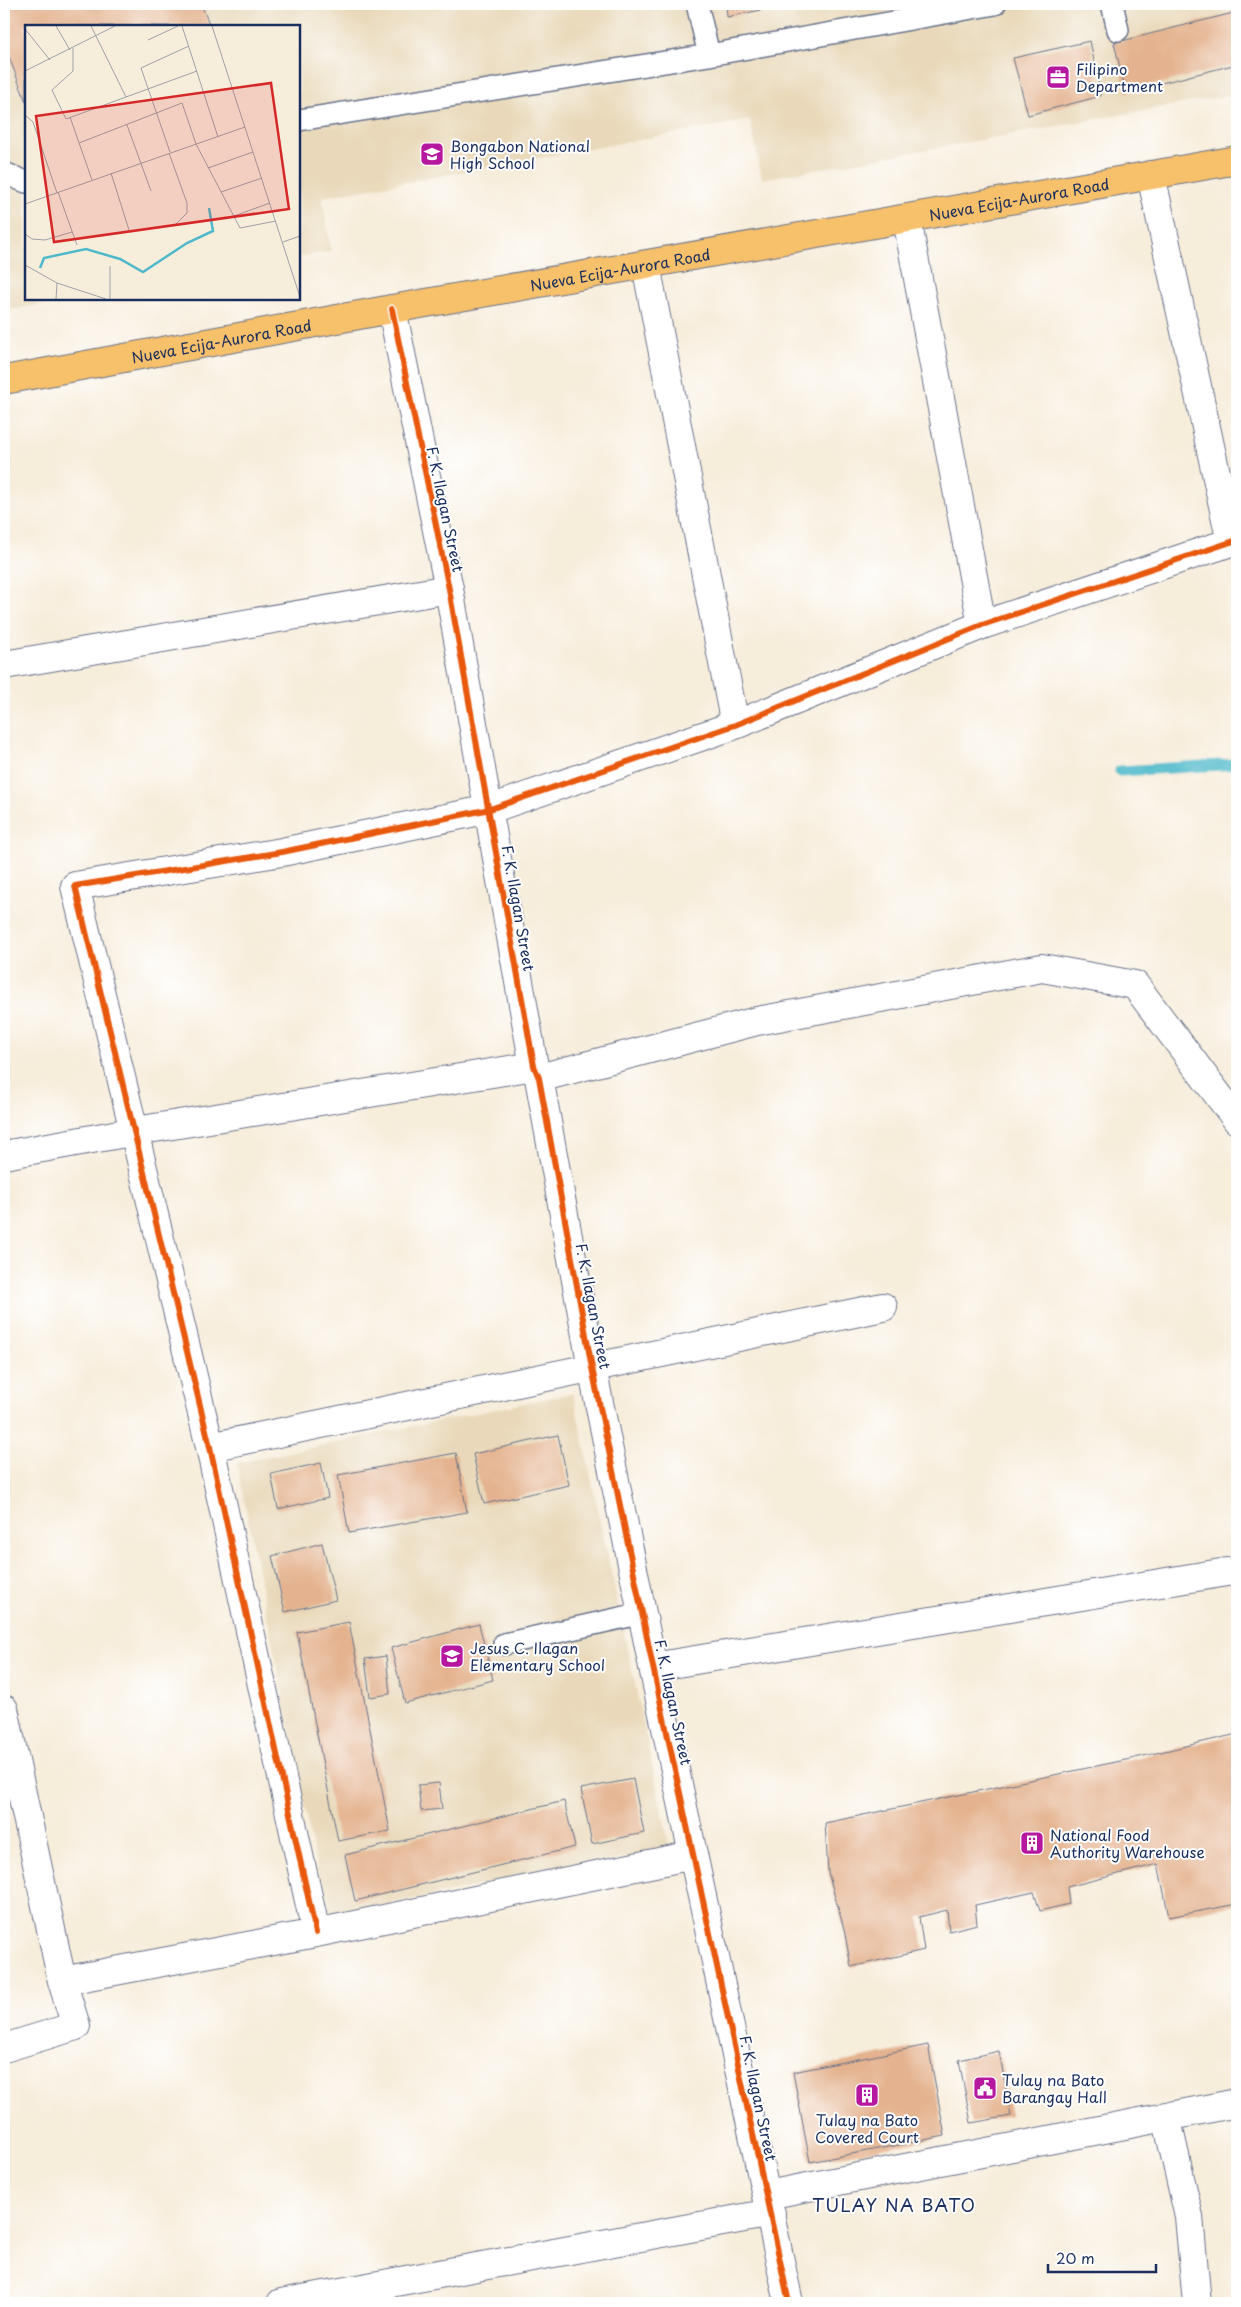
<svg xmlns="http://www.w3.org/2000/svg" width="1241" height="2307" font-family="'Playpen Sans',sans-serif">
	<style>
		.built { fill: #e9d9ba }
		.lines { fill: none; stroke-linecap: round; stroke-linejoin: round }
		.stream { stroke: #4eb9ca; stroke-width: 11 }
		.building { fill: #e4b28e }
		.service-casing { stroke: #68728a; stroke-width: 24 }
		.minor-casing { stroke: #68728a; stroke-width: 30 }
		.tertiary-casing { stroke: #68728a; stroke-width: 30 }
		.primary-casing { stroke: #68728a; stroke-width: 30 }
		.service { stroke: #fff; stroke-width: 21 }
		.minor { stroke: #fff; stroke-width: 28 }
		.tertiary { stroke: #fff; stroke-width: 28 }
		.primary { stroke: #f7c06b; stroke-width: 28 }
		.cycleway-casing { stroke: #fff; stroke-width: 9 }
		.cycleway { stroke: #e8590c; stroke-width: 6 }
		.labels { text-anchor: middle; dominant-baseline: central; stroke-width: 4; stroke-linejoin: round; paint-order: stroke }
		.poi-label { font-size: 15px; fill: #1b2f5e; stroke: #fff; text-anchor: start }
		.street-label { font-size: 15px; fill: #1b2f5e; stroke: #fff }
		.quarter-label { font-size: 18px; letter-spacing: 1px; fill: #1b2f5e; stroke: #fff }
		.inset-river { fill: none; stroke: #4eb9ca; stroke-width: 2.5 }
		.inset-road { fill: none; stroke: #9fa1a9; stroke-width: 1 }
		.view { fill: #d62828; fill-opacity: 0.15; stroke: #d62828; stroke-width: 2.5 }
		.inset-edge { fill: none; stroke: #1b2f5e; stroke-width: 2.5 }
	</style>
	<rect width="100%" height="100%" fill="#fff"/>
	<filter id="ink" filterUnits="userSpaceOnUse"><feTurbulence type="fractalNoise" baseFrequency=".02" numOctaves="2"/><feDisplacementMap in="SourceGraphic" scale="10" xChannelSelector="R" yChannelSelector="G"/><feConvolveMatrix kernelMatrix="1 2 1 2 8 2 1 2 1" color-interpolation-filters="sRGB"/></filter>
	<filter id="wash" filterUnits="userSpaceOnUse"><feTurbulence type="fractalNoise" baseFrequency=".0096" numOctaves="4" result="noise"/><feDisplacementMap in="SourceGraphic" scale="20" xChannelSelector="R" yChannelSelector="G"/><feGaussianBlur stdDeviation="1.12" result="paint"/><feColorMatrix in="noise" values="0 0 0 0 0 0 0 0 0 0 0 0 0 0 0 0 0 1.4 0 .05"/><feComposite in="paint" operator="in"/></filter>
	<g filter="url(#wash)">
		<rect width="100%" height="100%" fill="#f7eddb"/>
		<path class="built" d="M4 4H1237V94L762 179 750 120 322 197 331 251 299 257V26H26V299H71L4 311Z
			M573 1393 670 1849 326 1916 237 1463Z"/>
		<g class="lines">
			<path class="stream" d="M1120 771 1237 764"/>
		</g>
		<g id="blocks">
			<path class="building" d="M4 4H201L210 26H26V102L8 54 4 33Z
				M726 4H785V5L727 17Z
				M1237 12V64L1126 92 1114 43Z
				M1090 41 1101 96 1028 115 1013 58Z
				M558 1435 569 1485 484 1504 473 1454Z
				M456 1453 467 1512 349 1533 338 1475Z
				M321 1463 328 1498 278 1509 271 1474Z
				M322 1543 336 1600 285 1612 272 1556Z
				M349 1622 390 1831 338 1841 297 1632Z
				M479 1624 493 1680 405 1703 391 1648Z
				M386 1656 390 1694 370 1697 365 1659Z
				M1237 1734V1904L1169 1917 1158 1864 1067 1887 1069 1904 1040 1911 1034 1892 975 1905 977 1924 949 1931 947 1910 919 1917 924 1950 851 1967 844 1929 828 1872 825 1823 1135 1758Z
				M633 1779 644 1833 592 1844 581 1789Z
				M439 1783 442 1809 421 1811 418 1785Z
				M564 1801 575 1847 355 1901 345 1855Z
				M928 2045 945 2136 810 2162 793 2072Z
				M999 2051 1011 2116 971 2123 959 2060Z"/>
		</g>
	</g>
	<g filter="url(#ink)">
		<use href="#blocks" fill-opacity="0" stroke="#68728a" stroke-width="1"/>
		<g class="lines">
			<g class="service-casing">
				<path id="service" d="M697 4 709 55
					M1112 4 1118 30
					M299 120 709 55 995 4
					M4 173 26 182
					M504 1644 643 1613"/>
			</g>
			<g class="minor-casing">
				<path id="minor" d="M1151 175 1231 542
					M907 219 982 625
					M646 265 735 725
					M4 665 449 589
					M539 1078 757 1021 1042 968 1135 985 1237 1120
					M4 1155 136 1131 534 1066
					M210 1447 883 1307
					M653 1667 1227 1572
					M4 1709 62 1981 76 2026 4 2048
					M316 1933 210 1447 75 886 282 852 490 809 735 725 982 625 1237 540
					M62 1981 316 1933 693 1855
					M1166 2116 1189 2217 1197 2303
					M767 2195 1237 2103
					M281 2303 771 2213"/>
			</g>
			<g class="tertiary-casing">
				<path id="tertiary" d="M392 309 449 589 534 1066 539 1078 592 1368 653 1667 789 2303"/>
			</g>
			<g class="primary-casing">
				<g id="primary">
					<path id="s1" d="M4 380 392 309 1237 160"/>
				</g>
			</g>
			<use href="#service" class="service"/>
			<use href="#minor" class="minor"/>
			<use href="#tertiary" class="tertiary"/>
			<use href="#primary" class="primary"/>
			<g class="cycleway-casing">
				<path id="cycleway" d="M392 309 449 589 534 1066 539 1078 592 1368 653 1667 789 2303
					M316 1933 210 1447 75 886 282 852 490 809 735 725 982 625 1237 540"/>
			</g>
			<use href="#cycleway" class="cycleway"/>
		</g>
	</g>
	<defs>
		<g id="office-square" transform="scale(1.25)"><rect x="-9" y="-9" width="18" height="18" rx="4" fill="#b5179e" stroke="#fff"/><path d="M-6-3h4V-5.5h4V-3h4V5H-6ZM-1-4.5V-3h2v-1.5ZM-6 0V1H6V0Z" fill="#fff"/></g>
		<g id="school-square" transform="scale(1.25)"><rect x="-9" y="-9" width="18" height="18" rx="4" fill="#b5179e" stroke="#fff"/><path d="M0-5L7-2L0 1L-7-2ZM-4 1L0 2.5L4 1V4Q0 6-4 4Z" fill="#fff"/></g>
		<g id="building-square" transform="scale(1.25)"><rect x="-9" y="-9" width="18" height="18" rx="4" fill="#b5179e" stroke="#fff"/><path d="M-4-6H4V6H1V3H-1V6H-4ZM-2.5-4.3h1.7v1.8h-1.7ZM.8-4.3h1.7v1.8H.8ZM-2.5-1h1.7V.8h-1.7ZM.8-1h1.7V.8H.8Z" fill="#fff"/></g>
		<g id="civic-square" transform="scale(1.25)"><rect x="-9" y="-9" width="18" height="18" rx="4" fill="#b5179e" stroke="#fff"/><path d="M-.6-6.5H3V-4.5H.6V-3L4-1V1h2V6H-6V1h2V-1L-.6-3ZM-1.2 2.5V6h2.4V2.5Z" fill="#fff"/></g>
	</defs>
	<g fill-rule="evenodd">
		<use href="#office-square" x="1058" y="77"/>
		<use href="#school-square" x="432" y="154"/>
		<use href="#school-square" x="452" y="1656"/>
		<use href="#building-square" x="1032" y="1843"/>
		<use href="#civic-square" x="985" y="2088"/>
		<use href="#building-square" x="867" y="2095"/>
	</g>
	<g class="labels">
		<g class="poi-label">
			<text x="1076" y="68">Filipino<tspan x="1076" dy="17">Department</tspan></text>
			<text x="450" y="145">Bongabon National<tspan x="450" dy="17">High School</tspan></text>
			<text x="470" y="1647">Jesus C. Ilagan<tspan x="470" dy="17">Elementary School</tspan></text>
			<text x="1050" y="1834">National Food<tspan x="1050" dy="17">Authority Warehouse</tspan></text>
			<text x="1002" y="2079">Tulay na Bato<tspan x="1002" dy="17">Barangay Hall</tspan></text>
			<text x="867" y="2119" text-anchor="middle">Tulay na Bato<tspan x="867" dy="17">Covered Court</tspan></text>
		</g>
		<g class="street-label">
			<text stroke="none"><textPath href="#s1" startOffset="1031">Nueva Ecija-Aurora Road</textPath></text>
			<text stroke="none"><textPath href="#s1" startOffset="626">Nueva Ecija-Aurora Road</textPath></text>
			<text stroke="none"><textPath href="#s1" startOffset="221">Nueva Ecija-Aurora Road</textPath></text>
			<text transform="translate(446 509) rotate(78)">F. K. Ilagan Street</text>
			<text transform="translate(519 908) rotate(80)">F. K. Ilagan Street</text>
			<text transform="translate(594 1306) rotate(79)">F. K. Ilagan Street</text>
			<text transform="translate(674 1702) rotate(78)">F. K. Ilagan Street</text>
			<text transform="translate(759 2098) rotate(78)">F. K. Ilagan Street</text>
		</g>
		<g class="quarter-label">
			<text x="894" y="2204">TULAY NA BATO</text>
		</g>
	</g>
	<g transform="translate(25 25)">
		<rect width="275" height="275" fill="#f7eddb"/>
		<path class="inset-river" d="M15 243 19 233 61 224 95 234 118 247 162 218 188 206 184 183"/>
		<path class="inset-road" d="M31 1 45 25M66 1 101 72M157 1 193 112M187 1 275 272M0 4 25 35M123 15 153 1M48 23V46L27 65 41 94 172 46M0 45V76M0 46 90 1M0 90 8 97 32 168M45 92 67 155M102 100 126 166M54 118 157 78 171 119 215 203 251 196M145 127 116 43 164 21M144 128 162 178V188L149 201M183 143 228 127M86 148 104 205M33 167 52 220M196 167 237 153M0 179 220 102M209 191 245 178M0 209 7 214 20 215 47 207M258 217 275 211M0 240 32 258 81 274M85 241V274M31 274 32 258"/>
		<path class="view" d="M246 58 264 184 29 217 11 91Z"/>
		<rect width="275" height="275" class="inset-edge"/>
	</g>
	<rect width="1241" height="2307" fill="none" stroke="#fff" stroke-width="20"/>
	<path d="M1048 2264v8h108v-8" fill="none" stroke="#1b2f5e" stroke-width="2.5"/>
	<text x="1056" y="2264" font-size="15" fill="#1b2f5e" stroke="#ffffff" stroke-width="4" paint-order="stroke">20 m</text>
</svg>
